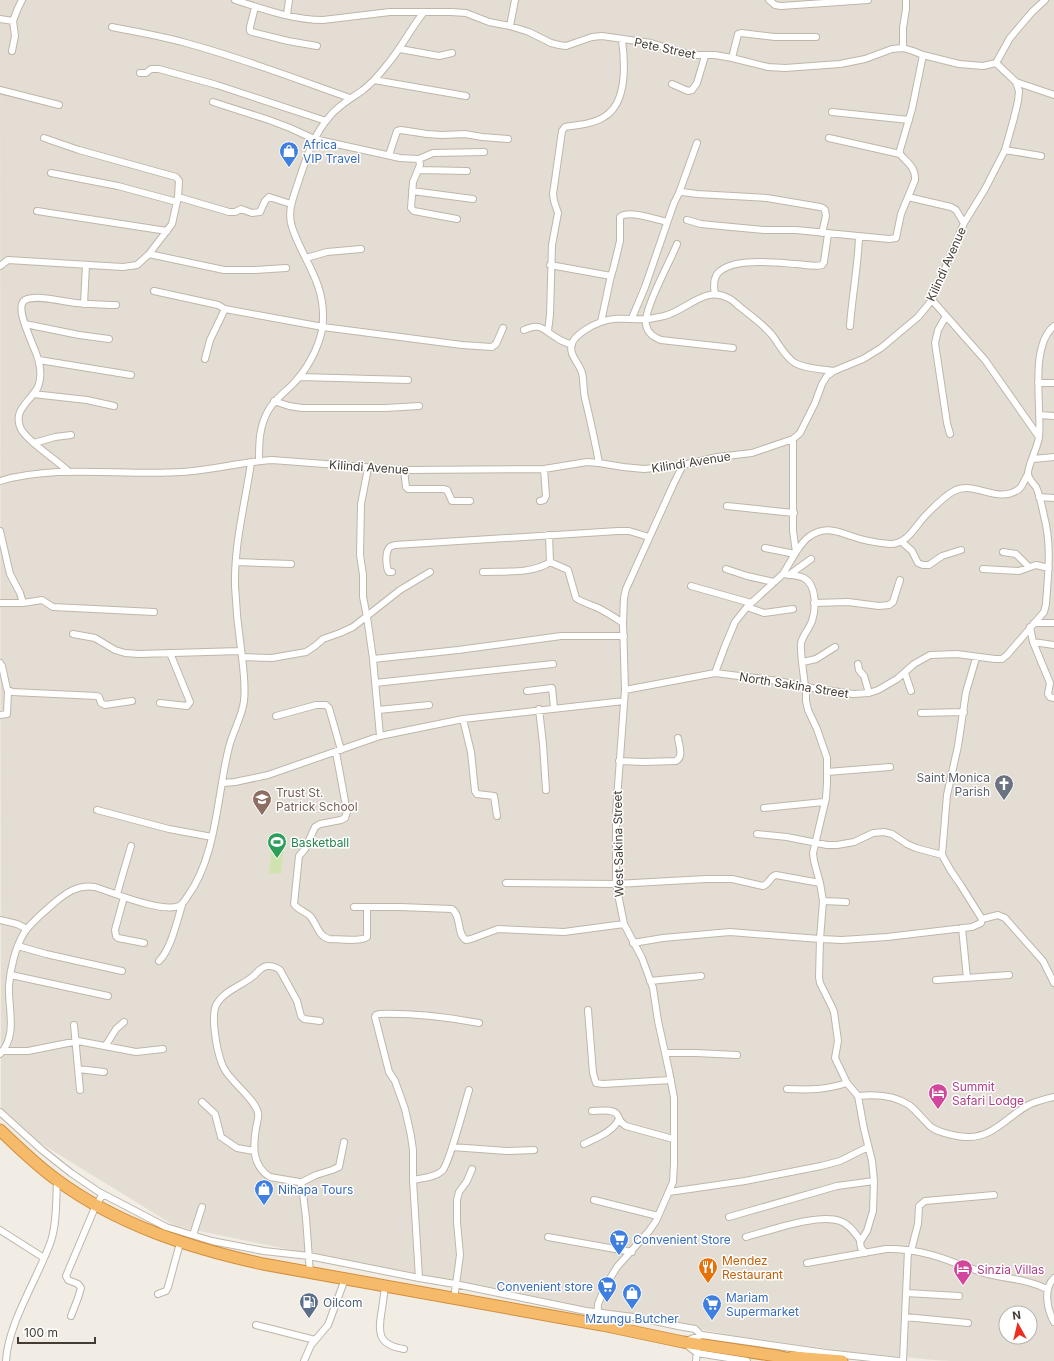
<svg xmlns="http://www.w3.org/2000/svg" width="1054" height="1361" font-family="Inter,sans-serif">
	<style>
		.residential { fill: #e4ddd3; fill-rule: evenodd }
		.green { fill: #d0e3af }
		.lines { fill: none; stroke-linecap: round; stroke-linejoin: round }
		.street-casing { stroke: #bfb6aa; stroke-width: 8 }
		.highway-casing { stroke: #d38f3c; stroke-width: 13 }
		.street { stroke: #fff; stroke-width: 6 }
		.highway { stroke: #f5bb6b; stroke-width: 11 }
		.labels { text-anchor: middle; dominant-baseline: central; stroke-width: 3; stroke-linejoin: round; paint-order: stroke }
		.street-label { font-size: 12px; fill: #433c34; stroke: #fff }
		.shop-label { font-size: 12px; fill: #366cbe; stroke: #fff; text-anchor: start }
		.worship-label { font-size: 12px; fill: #5b616d; stroke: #fff; text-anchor: end }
		.education-label { font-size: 12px; fill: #785e54; stroke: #fff; text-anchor: start }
		.leisure-label { font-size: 12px; fill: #27864d; stroke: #fff; text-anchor: start }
		.hotel-label { font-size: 12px; fill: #b23c85; stroke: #fff; text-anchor: start }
		.food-label { font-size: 12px; fill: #c56008; stroke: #fff; text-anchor: start }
		.service-label { font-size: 12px; fill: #4e5e75; stroke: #fff; text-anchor: start }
	</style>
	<rect width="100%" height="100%" fill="#f1ece4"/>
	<path class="residential" d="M0 0H1054V1361H951L934 1360 852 1352 741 1337 462 1285 175 1226 1 1119ZM1006 1313H1030V1337H1006Z"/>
	<path class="green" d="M272 845 284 846 281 874 269 873Z"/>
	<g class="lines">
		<g class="street-casing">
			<path id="street" d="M235 0C263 9 293 20 323 20L390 12H451L466 13 489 22 510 26 529 32 551 43 559 45 566 46 592 37 602 36 651 43 680 52 696 55H715L732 58 768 67 785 68 840 64 865 59 892 49 903 48 913 51 923 55 959 64 983 66 996 63 1010 38 1032 12 1045 0
				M769 0 775 5 781 6 868 0
				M255 7 250 27V31L252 32 288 41 317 46
				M287 15 289 0
				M0 19 13 21
				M510 26 515 0
				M112 27C137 32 162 36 186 43 242 58 296 79 350 98
				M903 48V28L906 9V0
				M400 49 439 56 452 53
				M12 51 15 36 13 21 18 8 22 0
				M732 58 738 34 741 33 775 37H816
				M140 73H146L151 69H159L217 85 326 121
				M374 80 466 96
				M1016 82 1054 95
				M672 84 688 91 692 90 697 83 705 56
				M0 90 59 105
				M213 102 269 120 290 128 314 139 400 158 419 159 420 165 413 182 411 208 414 211 457 219
				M832 112 909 120
				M829 138 900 154
				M1005 150 1041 156
				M389 155 397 131 401 130 427 134 442 135 465 134 482 137 508 139
				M419 159 433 153 484 152
				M418 170 467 171
				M51 173 118 186 177 202
				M412 191 473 199
				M679 193 697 143
				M178 197 229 212H235L241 209 252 213 260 212 265 201 269 197 291 204
				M908 197 951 207 956 210 964 223
				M37 211 167 231
				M687 220 701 224 721 226 764 230H796L889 239 896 238 901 214 915 180C916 167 907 163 900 154V150L912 109 923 55
				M677 244C671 260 643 310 646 325 648 334 654 337 661 340L733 348
				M149 254 224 270H255L286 268
				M306 258 327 252 361 249
				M550 265 611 276
				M0 266 8 260 106 266 123 267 137 265 149 254 172 224 178 197 179 181 176 177 79 150 44 138
				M154 291 218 305 225 309 323 327 462 345 492 347 496 344 503 328
				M715 294C714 289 713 282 716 276 727 256 778 263 797 264 805 265 815 267 822 265L824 262 828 234
				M932 300 985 360 1039 437
				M84 304 86 265
				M946 316 938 330 935 343 947 423 950 434
				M632 318 645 287 674 203 679 193 682 192 697 194 767 198 820 207 823 208 825 210 826 216 822 233
				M601 322 610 280 614 266 620 241V217C628 209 657 220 667 222
				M25 324 79 335 109 339
				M850 326C852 296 858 267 859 237
				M524 330C541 322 543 330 557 338 561 341 567 343 572 345
				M548 331 550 315 552 245 558 213 554 201 553 194 562 131 565 127C578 125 593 124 604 117 628 103 625 63 622 40
				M205 359 210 340 225 309
				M39 360 131 375
				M300 377 408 380
				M1038 383H1054
				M33 394 87 400 114 406
				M274 401 289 406 302 408H385L419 406
				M1039 415 1054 416
				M34 443 55 437 71 435
				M1033 459 1054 457
				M259 461C259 443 259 427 268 411 274 400 284 393 292 385 307 370 318 349 322 330 323 325 323 320 323 315 323 280 302 258 292 227 287 212 293 198 298 183 306 159 313 135 330 116 339 105 352 98 363 90 372 83 379 75 386 66 401 49 410 29 424 12
				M599 463C595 441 590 419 585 398 583 390 584 381 582 373 579 362 568 355 572 343 576 334 592 325 601 322 616 316 631 320 646 319 652 319 658 317 664 316 686 311 705 285 728 298 733 300 736 304 740 307 751 316 763 324 772 335 779 344 785 357 795 363 806 369 821 369 834 371
				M368 468 361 504 360 555 363 575V597L367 617 373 659 380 736
				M404 470 406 487 408 489H443L447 490 452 501H470
				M69 472C58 461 27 441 21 429 12 410 30 402 38 387 41 379 41 371 39 363 38 351 12 308 25 300 36 294 64 302 76 303 90 304 103 305 116 305
				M0 481C59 464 121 476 182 472 212 470 242 462 272 460L404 470 544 469 587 462 599 463 623 467 644 469 683 465 717 457 752 453 793 439 800 433 815 403 822 384 827 376 834 371 863 359 881 348 918 317 932 300 964 223 985 189 1005 150 1014 118 1018 101 1019 91 1016 82 996 63
				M1039 497 1054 498
				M540 501 544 500 546 496 544 469
				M727 506 794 513
				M0 531 10 574 20 593 23 603
				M902 542 912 551 918 563 923 565H929L942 556 961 550
				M765 548 795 554
				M796 552C800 546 805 539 810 536 825 526 836 531 851 536 862 540 877 543 890 544 908 544 915 526 926 515 934 507 944 496 954 491 975 480 998 505 1019 489 1023 486 1025 478 1028 474
				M1003 552 1016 554 1029 567
				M236 562 291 564
				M550 562 568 570 576 598C581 602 589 604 596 607 605 611 614 617 623 623
				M726 569 747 576 774 582
				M983 569 1019 571 1036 565 1049 568
				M392 572H389C386 568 385 553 389 548 390 546 392 546 395 545L618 531H629L649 537
				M483 572C504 571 533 574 550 562L549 535
				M783 574C789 575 798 575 804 578 817 585 816 609 812 621 809 629 803 635 801 643 800 654 804 675 805 687
				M789 575 811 559
				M691 586 751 603
				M0 603H23L42 600 53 607 154 612
				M814 603 848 602 879 606 889 605 893 602 900 580
				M747 607 764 613 793 609
				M1034 623H1054
				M1030 627 1033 642 1050 683 1048 694 1050 697 1054 698
				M73 634 95 638 115 650 125 653 139 654 241 651
				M1033 642 1054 645
				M242 657 272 658 306 652 315 646 323 639 340 633 353 627 400 590 430 572
				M373 659 458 650 561 636H624
				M803 662 816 659 835 647
				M0 663 2 666 7 689 12 692 97 696 99 697 101 703 105 705 132 701
				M858 664 859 670 864 676 869 693
				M715 673 725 646 735 622 747 607 783 574 796 552 793 531V439
				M905 673 911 691
				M375 683 553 664
				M806 687V701L808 710 817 729 827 758V783L826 798 813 853 814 861 820 883 823 901 820 939 819 977 820 983 832 1007 834 1012 838 1041 835 1058 847 1083 858 1096 864 1129 872 1161 874 1181 873 1211 867 1231 860 1242 861 1248 866 1253
				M625 690 715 673 779 681 805 687 853 694 869 693 878 690 897 679 914 664 930 655 957 654 995 659H1002L1007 655 1044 612 1046 604C1048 574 1052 546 1044 516 1042 507 1040 495 1036 487 1033 483 1029 480 1028 474 1027 467 1038 447 1039 437 1042 408 1029 346 1054 326
				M527 691 552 688 554 708
				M160 703 187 706 190 702 170 653
				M539 709 543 744 546 790
				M378 710 429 705
				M921 713 964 712
				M0 715 7 714 8 691
				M276 716 316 705H326L329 708 341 750
				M463 719 471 752 475 791 477 794 494 796 497 816
				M336 752 347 812 345 818 341 820 320 824 315 827 305 849 299 856 294 904C298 910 305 911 310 916 317 924 318 936 329 939 337 939 361 942 367 937V907
				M619 761 644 762 676 761C684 756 679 746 678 738
				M827 772 890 767
				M223 783 235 782 268 775 380 736 463 719 624 701
				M764 808 824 802
				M97 810 169 829 212 837
				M757 834 787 837 827 845H837L854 842 873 833 884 832 892 834 907 844 916 848 942 855
				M506 883 616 884 706 879H732L763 886C770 884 770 876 776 875L820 883
				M117 894 131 846
				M124 897 115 930 116 936 118 938 144 943
				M823 901 846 902
				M354 907H400L452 909C462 916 456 934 466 940L471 939 498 929 564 932 624 924
				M982 919 998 915 1005 918 1043 961 1054 983
				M0 920 17 924 27 929
				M962 928 967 978
				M633 943 663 938 730 932 820 939 842 940 887 937 972 927 981 923 982 919 960 884 951 871 942 855 947 795 958 746 966 692 976 658
				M18 946 46 954 122 971
				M159 961C171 949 177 921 182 905
				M11 975 108 996
				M936 980 1009 975
				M650 981 701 976
				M588 1010 593 1073 596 1083 603 1084 671 1080
				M74 1025 80 1090
				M106 1045 116 1029 124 1022
				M2 1051H28L78 1041 136 1052 163 1049
				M665 1053H696L737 1055
				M0 1054C18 1035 8 1009 9 986 10 970 15 948 24 933 31 922 44 912 54 903 66 893 78 884 95 887 114 893 161 913 179 906 183 904 185 900 187 897 217 857 217 794 229 747 233 731 242 717 244 701 246 684 243 666 241 649 238 628 236 607 235 586 234 545 245 503 251 463
				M78 1069 104 1072
				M787 1089C810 1090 825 1090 847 1083
				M858 1096C876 1094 894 1095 909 1105 917 1111 923 1120 931 1127 939 1133 959 1137 969 1137 992 1137 1007 1118 1025 1107 1033 1102 1045 1099 1054 1097
				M202 1102 215 1114 221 1137 237 1148 254 1151
				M592 1111C600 1111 615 1108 618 1116 620 1121 622 1124 626 1126L673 1139
				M0 1112 42 1150 71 1173 99 1192 166 1227 212 1241 264 1251 309 1256 419 1278 455 1284 586 1311 641 1318 678 1326 695 1329 701 1335
				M584 1144C596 1138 613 1132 619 1119
				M452 1147 507 1151 534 1150
				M413 1180C422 1178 434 1178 442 1171 449 1165 465 1103 469 1090
				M300 1183 316 1175 332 1170 339 1167 344 1142
				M669 1192 745 1181 821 1166 840 1161 868 1147
				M594 1200 658 1216
				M729 1217 837 1186 874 1181
				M0 1230 44 1258
				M193 1235 202 1207
				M548 1237 632 1252
				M746 1237C769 1231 818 1213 840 1221 849 1224 855 1233 860 1240
				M911 1251 918 1224 919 1206 925 1201 994 1195
				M807 1263 886 1249C910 1248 936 1255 958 1264 968 1267 977 1271 988 1274 1009 1279 1026 1279 1047 1289
				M310 1273 306 1218 302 1186 299 1182 270 1177C252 1166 253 1146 256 1128 257 1123 259 1117 258 1113 256 1102 239 1088 232 1079 228 1075 224 1069 222 1064 217 1051 209 1012 218 1002 226 990 241 986 252 977 256 975 257 971 261 969 266 964 275 966 280 970L297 1001 301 1016 304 1019 320 1021
				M419 1278 413 1180V1150L411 1136 405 1109 395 1081 389 1072 375 1017 376 1015 379 1014C413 1013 446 1017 479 1023
				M1054 1278C1043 1289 1047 1309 1054 1322
				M385 1287C384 1294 383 1302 382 1309 378 1332 377 1345 404 1349
				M906 1293 959 1296
				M158 1294 166 1291 168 1287 180 1243
				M454 1299 460 1255 457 1222V1200L459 1192 467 1181 472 1169
				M71 1316 78 1298 81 1288 78 1284 68 1280 66 1276 96 1205 103 1194
				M905 1317 968 1323
				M256 1325 315 1340
				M597 1325 598 1304 606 1285 617 1267 649 1231 656 1221 673 1182 674 1164V1098L669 1071 658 1021 653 988 642 958 624 924 616 884V813L625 690 623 623 624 598 626 589 674 483 683 465
				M6 1361C8 1323 38 1278 51 1241 57 1222 56 1200 57 1180
				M304 1361 311 1345 328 1325 345 1279
				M696 1361 697 1350
				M747 1361 697 1353 683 1342 702 1335 826 1353 899 1361
				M903 1361 908 1250"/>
		</g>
		<g class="highway-casing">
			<path id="highway" d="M0 1130C18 1147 36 1165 57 1180 118 1225 190 1248 263 1264L602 1325 683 1342 777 1356 799 1361
				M792 1357 842 1361"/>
		</g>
		<use href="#street" class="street"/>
		<use href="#highway" class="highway"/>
	</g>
	<defs>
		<g id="shop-pin" transform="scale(1)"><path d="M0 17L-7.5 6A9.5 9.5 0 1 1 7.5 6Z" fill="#3f7fe0" stroke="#fff"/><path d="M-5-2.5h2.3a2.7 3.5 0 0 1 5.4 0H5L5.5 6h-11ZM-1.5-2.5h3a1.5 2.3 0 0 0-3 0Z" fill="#fff"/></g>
		<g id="church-pin" transform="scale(1)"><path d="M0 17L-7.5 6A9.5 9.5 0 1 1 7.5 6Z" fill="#6b7280" stroke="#fff"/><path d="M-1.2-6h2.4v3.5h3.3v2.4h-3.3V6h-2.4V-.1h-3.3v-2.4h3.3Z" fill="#fff"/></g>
		<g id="school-pin" transform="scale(1)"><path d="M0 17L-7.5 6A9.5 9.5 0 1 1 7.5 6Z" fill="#8d6e63" stroke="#fff"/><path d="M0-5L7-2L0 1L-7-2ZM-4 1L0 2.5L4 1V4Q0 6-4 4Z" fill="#fff"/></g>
		<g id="stadium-pin" transform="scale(1)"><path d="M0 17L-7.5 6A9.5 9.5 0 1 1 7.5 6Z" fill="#2e9e5b" stroke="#fff"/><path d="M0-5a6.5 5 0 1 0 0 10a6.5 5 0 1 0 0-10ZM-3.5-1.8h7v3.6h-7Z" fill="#fff"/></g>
		<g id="hotel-pin" transform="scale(1)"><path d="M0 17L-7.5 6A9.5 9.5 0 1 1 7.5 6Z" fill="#d1479c" stroke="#fff"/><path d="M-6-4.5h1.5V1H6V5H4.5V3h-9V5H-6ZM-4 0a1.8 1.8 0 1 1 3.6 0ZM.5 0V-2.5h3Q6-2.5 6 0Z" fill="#fff"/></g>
		<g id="supermarket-pin" transform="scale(1)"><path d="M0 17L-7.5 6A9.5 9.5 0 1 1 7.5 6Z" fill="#3f7fe0" stroke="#fff"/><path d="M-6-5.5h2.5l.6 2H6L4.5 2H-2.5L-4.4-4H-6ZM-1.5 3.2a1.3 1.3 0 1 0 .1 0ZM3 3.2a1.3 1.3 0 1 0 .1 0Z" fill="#fff"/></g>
		<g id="restaurant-pin" transform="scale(1)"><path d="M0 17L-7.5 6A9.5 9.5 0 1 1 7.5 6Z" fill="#e8710a" stroke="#fff"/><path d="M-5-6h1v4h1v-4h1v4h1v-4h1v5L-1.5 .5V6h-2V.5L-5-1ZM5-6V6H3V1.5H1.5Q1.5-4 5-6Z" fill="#fff"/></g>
		<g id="fuel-pin" transform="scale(1)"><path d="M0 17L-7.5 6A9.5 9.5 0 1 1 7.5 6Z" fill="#5c6f8a" stroke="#fff"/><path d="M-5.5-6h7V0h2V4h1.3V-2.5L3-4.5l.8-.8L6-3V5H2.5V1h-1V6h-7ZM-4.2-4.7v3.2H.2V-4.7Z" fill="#fff"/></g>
	</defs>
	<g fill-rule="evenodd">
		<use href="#shop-pin" x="289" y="151"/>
		<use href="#church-pin" x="1004" y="784"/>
		<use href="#school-pin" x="262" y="799"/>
		<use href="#stadium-pin" x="277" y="842"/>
		<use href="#hotel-pin" x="938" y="1093"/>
		<use href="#shop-pin" x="264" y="1189"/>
		<use href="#supermarket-pin" x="619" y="1239"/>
		<use href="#restaurant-pin" x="708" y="1267"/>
		<use href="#hotel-pin" x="963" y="1269"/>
		<use href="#supermarket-pin" x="607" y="1286"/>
		<use href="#shop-pin" x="632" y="1293"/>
		<use href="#fuel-pin" x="309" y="1302"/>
		<use href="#supermarket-pin" x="712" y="1304"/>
	</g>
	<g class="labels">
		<g class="street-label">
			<text transform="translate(665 48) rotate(12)">Pete Street</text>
			<text transform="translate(946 264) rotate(-66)">Kilindi Avenue</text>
			<text transform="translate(691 462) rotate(-9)">Kilindi Avenue</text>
			<text transform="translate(369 467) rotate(4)">Kilindi Avenue</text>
			<text transform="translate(794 685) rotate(9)">North Sakina Street</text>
			<text transform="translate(618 844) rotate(-91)">West Sakina Street</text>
		</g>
		<g class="shop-label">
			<text x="303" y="144">Africa<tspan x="303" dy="14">VIP Travel</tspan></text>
			<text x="278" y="1189">Nihapa Tours</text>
			<text x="633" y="1239">Convenient Store</text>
			<text x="593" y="1286" text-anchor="end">Convenient store</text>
			<text x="726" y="1297">Mariam<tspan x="726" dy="14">Supermarket</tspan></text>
			<text x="632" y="1318" text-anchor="middle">Mzungu Butcher</text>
		</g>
		<g class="worship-label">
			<text x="990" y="777">Saint Monica<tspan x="990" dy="14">Parish</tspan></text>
		</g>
		<g class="education-label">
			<text x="276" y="792">Trust St.<tspan x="276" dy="14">Patrick School</tspan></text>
		</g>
		<g class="leisure-label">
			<text x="291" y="842">Basketball</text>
		</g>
		<g class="hotel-label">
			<text x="952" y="1086">Summit<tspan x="952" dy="14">Safari Lodge</tspan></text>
			<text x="977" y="1269">Sinzia Villas</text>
		</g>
		<g class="food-label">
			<text x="722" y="1260">Mendez<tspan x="722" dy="14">Restaurant</tspan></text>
		</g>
		<g class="service-label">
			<text x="323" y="1302">Oilcom</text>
		</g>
	</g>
	<g transform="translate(1018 1325) rotate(352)"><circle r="19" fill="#ffffff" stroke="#b4b1ae"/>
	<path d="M0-3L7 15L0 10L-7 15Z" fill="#ec2d20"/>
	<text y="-6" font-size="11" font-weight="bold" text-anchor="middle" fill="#433c34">N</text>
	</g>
	<path d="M18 1337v6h77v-6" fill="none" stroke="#433c34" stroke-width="2"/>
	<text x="24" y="1337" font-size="12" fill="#433c34" stroke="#ffffff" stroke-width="3" paint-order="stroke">100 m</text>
</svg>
